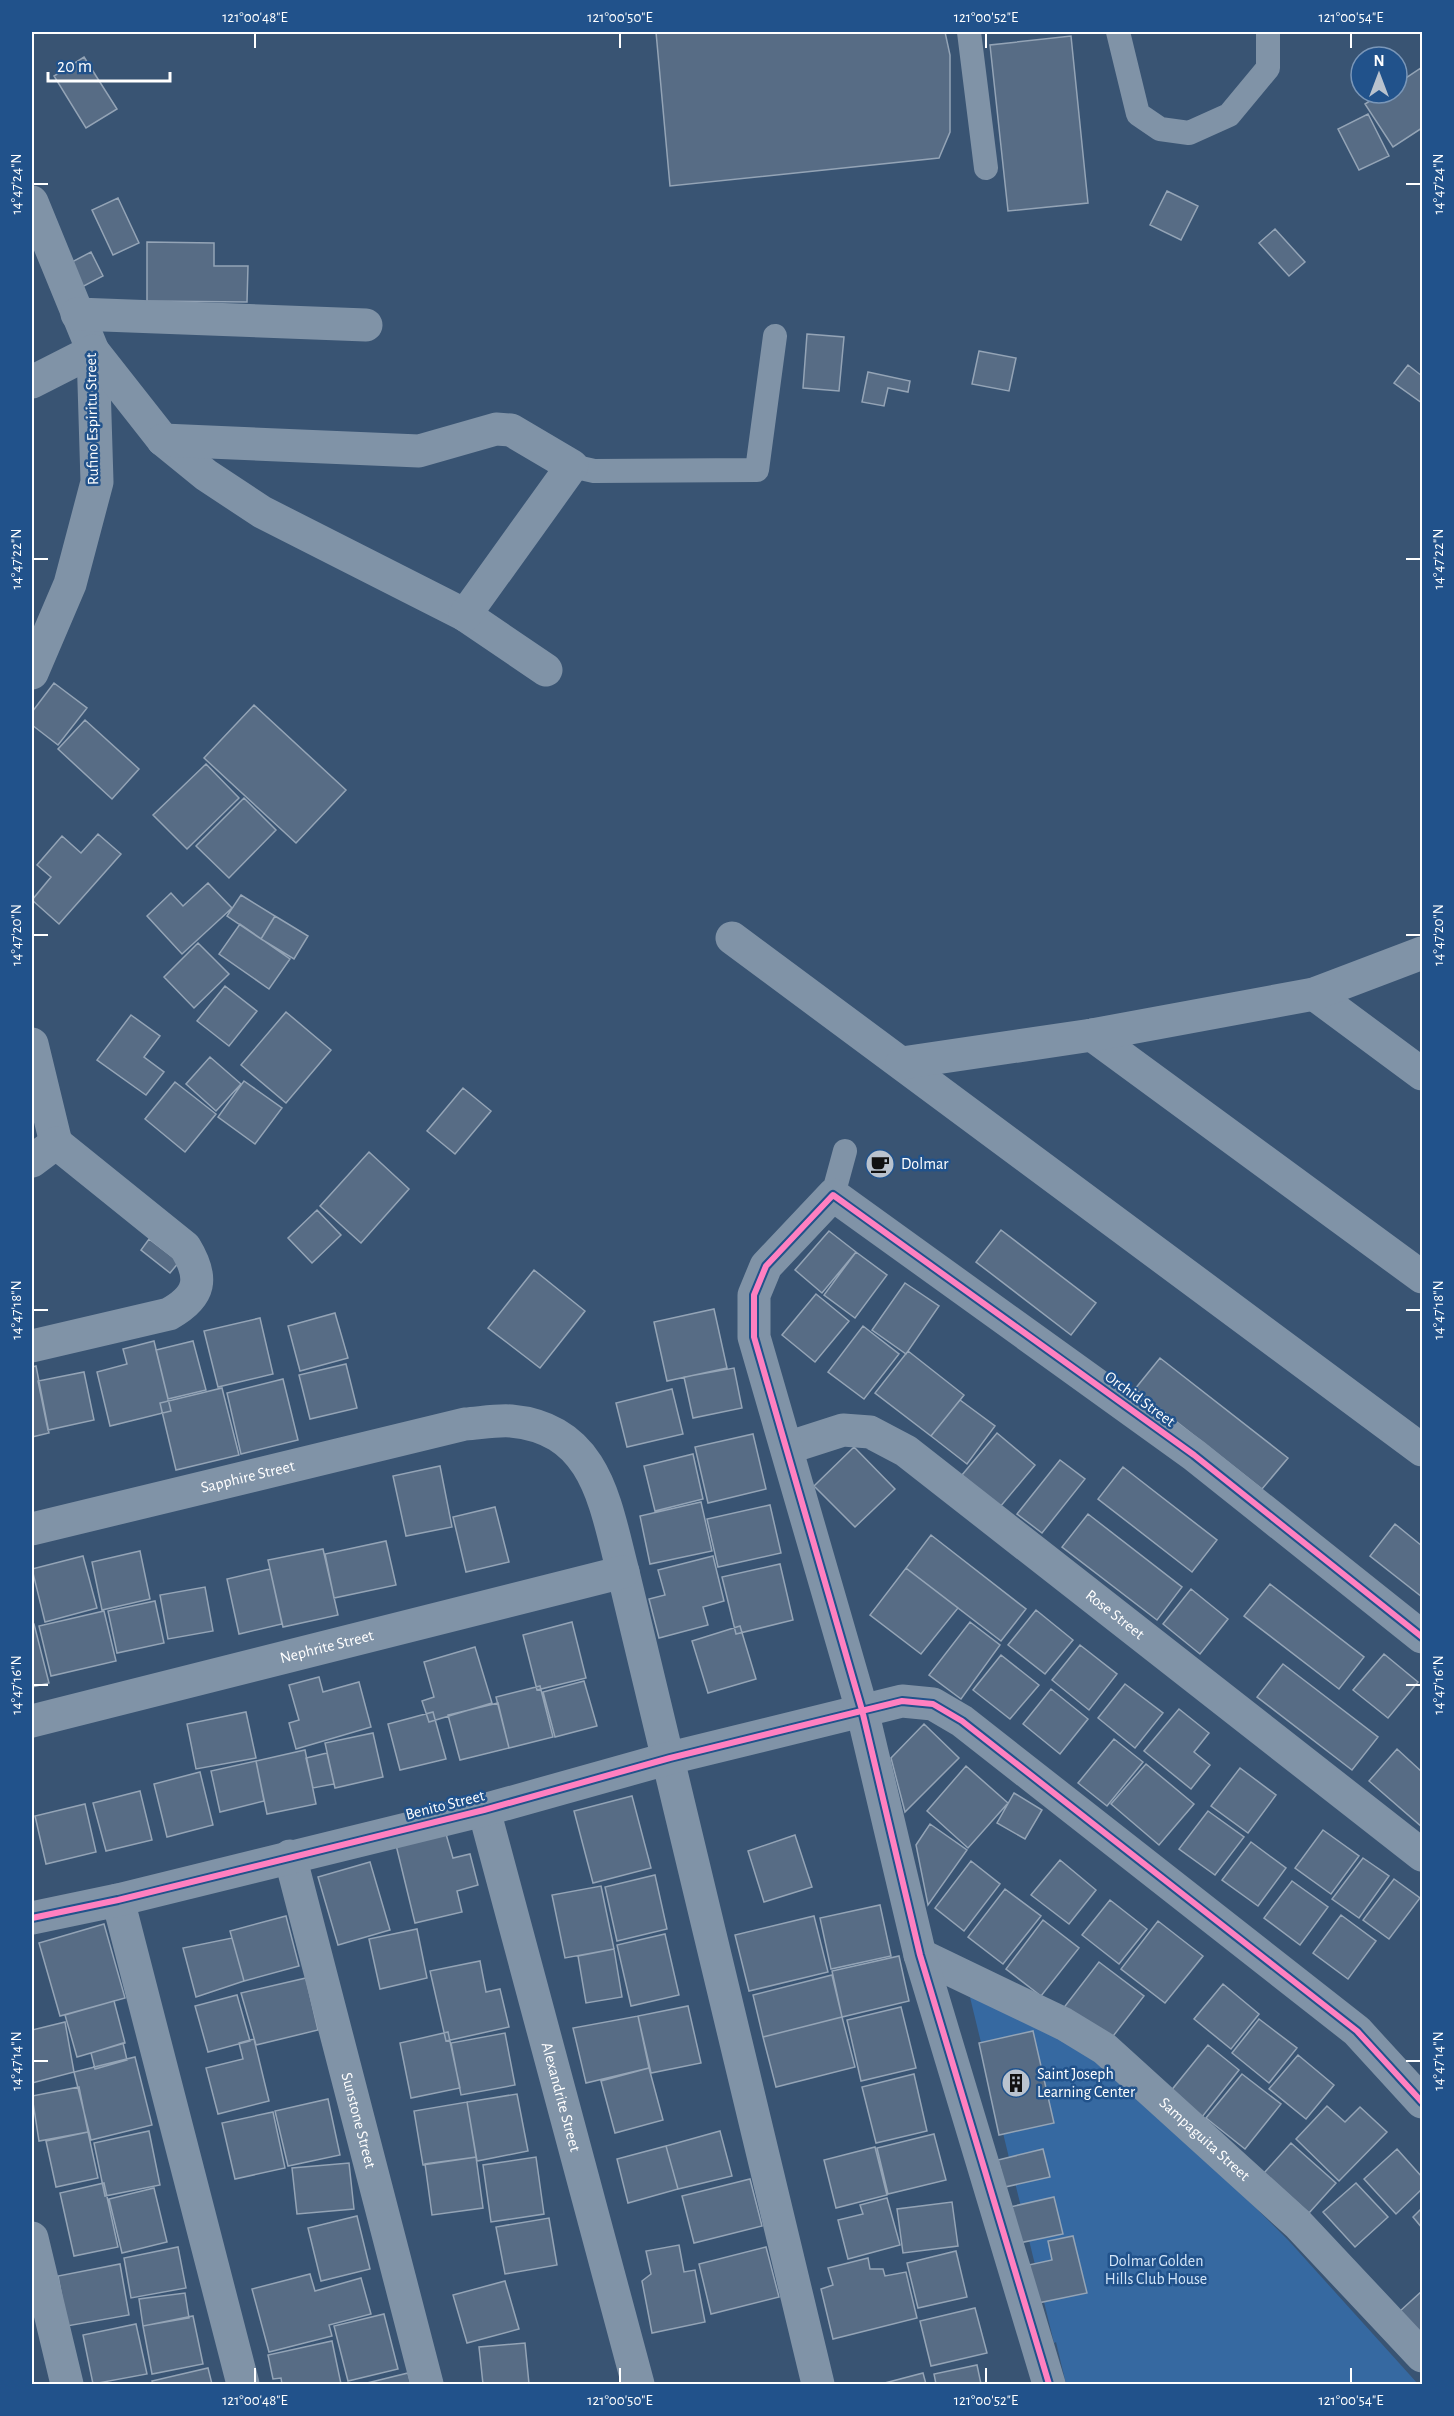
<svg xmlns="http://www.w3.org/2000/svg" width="1454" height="2416" font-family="'Alegreya Sans',sans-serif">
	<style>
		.green { fill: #3669a1 }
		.building { fill: #576c85; stroke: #94a4b6; stroke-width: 1.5 }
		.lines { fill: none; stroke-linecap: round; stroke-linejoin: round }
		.lane { stroke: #8093a7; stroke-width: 24 }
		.street { stroke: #8093a7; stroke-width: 33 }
		.cycleway-casing { stroke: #21528b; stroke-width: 10 }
		.cycleway { stroke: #ff80c0; stroke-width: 6 }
		.ticks { fill: none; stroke: #fff; stroke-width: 2 }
		.labels { text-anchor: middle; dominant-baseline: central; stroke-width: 5; stroke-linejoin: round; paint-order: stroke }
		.street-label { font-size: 16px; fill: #fff; stroke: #21528b }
		.poi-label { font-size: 16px; fill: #fff; stroke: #21528b; text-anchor: start }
		.park-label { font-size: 16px; fill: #d3e5f8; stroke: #21528b }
		.neatline { fill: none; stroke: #fff; stroke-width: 2 }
		.ticks-label { font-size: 15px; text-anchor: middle; fill: #fff }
	</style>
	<rect width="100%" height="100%" fill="#395473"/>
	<path class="green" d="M968 1989 1087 2040 1289 2241 1418 2384H1066L1056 2342 1054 2343Z"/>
	<path class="building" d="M656 32H945L950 55V132L939 158 670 186Z
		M1071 36 1088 203 1008 211 990 45Z
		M84 57 117 109 86 128 54 76Z
		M1421 68 1422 128 1393 147 1365 104 1382 93H1397V84Z
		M1368 114 1389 156 1359 170 1338 129Z
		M1167 191 1198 206 1181 240 1150 225Z
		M118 198 139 243 113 255 92 210Z
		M1275 229 1305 262 1289 276 1259 243Z
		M147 242 214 243V266H248L247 302 147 301Z
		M91 252 103 276 80 288 68 264Z
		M807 334 844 337 839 391 803 388Z
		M979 351 1016 358 1009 391 972 384Z
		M1408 365 1422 376V403L1394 383Z
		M868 372 910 381 908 392 888 388 884 406 862 402Z
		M54 683 87 708 58 745 32 725V712Z
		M254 705 346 790 296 843 204 758Z
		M85 720 139 769 112 799 58 749Z
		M206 764 239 798 187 849 153 815Z
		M244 798 276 830 229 878 196 846Z
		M98 834 121 854 59 924 32 900 51 877 37 865 62 836 81 853Z
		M208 883 232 908 182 954 147 916 171 893 183 906Z
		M241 895 275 916 261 939 227 916Z
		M275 916 308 936 294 959 261 939Z
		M240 924 290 959 269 989 219 954Z
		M198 943 229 974 194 1008 164 977Z
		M225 986 257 1011 229 1046 197 1021Z
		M286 1012 331 1050 286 1103 241 1065Z
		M131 1015 160 1036 144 1057 164 1072 146 1095 97 1060Z
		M210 1057 241 1084 216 1111 186 1084Z
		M244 1081 282 1108 255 1144 218 1117Z
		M175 1082 216 1114 185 1152 145 1119Z
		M463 1088 491 1111 455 1154 427 1131Z
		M369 1152 409 1189 361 1243 320 1206Z
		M317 1210 341 1235 312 1263 288 1238Z
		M1001 1230 1096 1303 1071 1335 976 1262Z
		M829 1231 856 1252 822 1293 795 1270Z
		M149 1239 179 1262 170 1273 141 1250Z
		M856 1252 887 1275 855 1318 824 1295Z
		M534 1270 585 1311 540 1368 488 1328Z
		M905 1283 939 1306 906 1354 872 1330Z
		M816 1294 849 1321 815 1362 782 1335Z
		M714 1309 727 1368 667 1381 654 1322Z
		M335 1313 348 1358 300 1371 288 1326Z
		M260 1318 273 1374 218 1387 204 1331Z
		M863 1326 899 1354 864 1399 828 1372Z
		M154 1341 171 1411 110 1426 97 1372 127 1364 123 1349Z
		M193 1341 206 1390 168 1399 156 1350Z
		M908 1351 964 1395 931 1436 875 1393Z
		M1160 1358 1288 1458 1262 1489 1135 1389Z
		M346 1364 357 1408 310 1419 299 1375Z
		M36 1366 49 1433 32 1437V1367Z
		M734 1368 742 1408 693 1418 684 1377Z
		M84 1372 94 1420 48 1430 38 1381Z
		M283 1379 298 1440 241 1454 227 1393Z
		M222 1388 239 1455 176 1470 160 1403Z
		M672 1389 683 1434 627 1447 616 1403Z
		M960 1400 995 1426 967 1464 931 1436Z
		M997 1433 1035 1465 1000 1507 962 1475Z
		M753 1434 766 1489 708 1503 695 1447Z
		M854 1447 895 1489 855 1527 814 1486Z
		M693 1454 703 1499 655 1511 644 1466Z
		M1060 1460 1085 1479 1042 1533 1017 1514Z
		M440 1466 452 1527 406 1536 393 1476Z
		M1123 1467 1217 1540 1192 1572 1098 1499Z
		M701 1502 712 1551 650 1564 640 1516Z
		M770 1505 781 1553 718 1567 707 1519Z
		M495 1507 509 1562 466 1572 453 1517Z
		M1088 1514 1182 1587 1157 1620 1062 1547Z
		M1395 1524 1422 1546V1597L1370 1556Z
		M931 1535 1026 1609 1001 1641 906 1568Z
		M386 1541 396 1585 334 1598 325 1554Z
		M323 1549 338 1615 283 1627 268 1560Z
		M140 1551 150 1599 102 1610 92 1562Z
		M83 1556 97 1608 45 1622 32 1569Z
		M713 1556 724 1601 703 1607 708 1625 659 1638 649 1599 665 1595 658 1570Z
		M780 1564 793 1620 736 1634 722 1577Z
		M906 1568 958 1608 921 1654 870 1615Z
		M270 1569 282 1624 239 1634 227 1579Z
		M1270 1584 1364 1657 1339 1689 1244 1616Z
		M205 1587 213 1631 168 1639 160 1595Z
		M1191 1589 1228 1619 1200 1654 1163 1624Z
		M155 1601 164 1643 117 1653 108 1611Z
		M1036 1610 1073 1640 1045 1674 1008 1645Z
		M104 1611 116 1661 51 1676 39 1626Z
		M572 1622 586 1678 537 1690 523 1635Z
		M970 1622 1000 1645 961 1699 929 1675Z
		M32 1624H34L49 1683 32 1687Z
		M740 1626 756 1679 708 1693 692 1641Z
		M1080 1645 1117 1674 1089 1710 1052 1680Z
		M475 1647 492 1703 429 1722 422 1701 434 1697 424 1662Z
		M1384 1654 1418 1682 1388 1718 1353 1690Z
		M1001 1655 1039 1685 1010 1719 973 1690Z
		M1283 1664 1378 1737 1352 1770 1257 1697Z
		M319 1677 323 1692 359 1682 371 1727 296 1749 289 1723 299 1720 289 1685Z
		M584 1681 597 1726 555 1737 543 1692Z
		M1125 1684 1163 1713 1135 1748 1098 1718Z
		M540 1686 553 1737 509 1748 496 1697Z
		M1051 1689 1088 1719 1060 1754 1023 1724Z
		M498 1703 509 1748 460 1760 448 1715Z
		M1179 1709 1209 1733 1194 1752 1210 1765 1191 1789 1144 1751Z
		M246 1712 256 1758 196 1769 187 1724Z
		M433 1712 446 1759 400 1770 388 1724Z
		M924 1724 959 1758 905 1812 891 1758Z
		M373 1733 383 1777 335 1788 325 1743Z
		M1114 1739 1143 1762 1107 1806 1078 1783Z
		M1397 1749 1422 1772V1827L1369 1781Z
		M305 1750 316 1804 267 1814 256 1761Z
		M327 1753 334 1784 313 1788 306 1758Z
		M256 1761 264 1801 220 1812 211 1771Z
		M1146 1764 1194 1804 1159 1845 1111 1804Z
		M966 1766 1008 1803 968 1848 927 1811Z
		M1240 1768 1276 1795 1248 1833 1211 1806Z
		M200 1772 213 1825 167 1837 154 1784Z
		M140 1791 152 1840 106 1851 93 1803Z
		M1014 1793 1042 1810 1025 1839 997 1823Z
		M632 1796 651 1868 593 1883 574 1811Z
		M85 1804 96 1852 46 1864 35 1816Z
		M1208 1811 1244 1837 1215 1875 1179 1849Z
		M930 1824 967 1850 928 1905 916 1845Z
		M1323 1830 1359 1856 1331 1894 1295 1868Z
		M446 1834 453 1858 470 1854 478 1885 457 1891 462 1912 415 1923 396 1845Z
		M795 1835 812 1887 764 1902 748 1851Z
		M1251 1842 1286 1868 1258 1906 1222 1880Z
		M1363 1858 1389 1876 1359 1918 1332 1899Z
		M1060 1860 1096 1890 1069 1924 1031 1895Z
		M971 1861 1000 1884 964 1931 935 1908Z
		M370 1862 390 1930 338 1945 318 1877Z
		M655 1875 667 1929 617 1941 605 1887Z
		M1394 1879 1420 1898 1389 1939 1363 1920Z
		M1292 1881 1328 1907 1300 1945 1264 1918Z
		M601 1886 614 1949 565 1958 552 1895Z
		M1005 1889 1041 1916 1003 1964 968 1937Z
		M1110 1900 1147 1929 1119 1964 1082 1935Z
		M880 1905 891 1956 831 1969 820 1918Z
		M1341 1915 1376 1941 1348 1979 1313 1953Z
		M286 1916 299 1966 244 1981 230 1931Z
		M814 1916 828 1972 749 1991 735 1935Z
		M1043 1920 1079 1948 1041 1996 1006 1969Z
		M1158 1921 1203 1956 1165 2003 1121 1969Z
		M104 1924 125 1998 60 2016 39 1943Z
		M417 1929 427 1978 380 1989 369 1939Z
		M665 1934 679 1995 631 2006 617 1945Z
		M232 1938 244 1981 196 1997 183 1948Z
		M614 1949 622 1997 586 2003 578 1956Z
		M899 1956 909 2001 842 2017 832 1971Z
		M480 1961 486 1992 500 1989 509 2027 446 2041 430 1971Z
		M1099 1962 1144 1996 1107 2044 1062 2010Z
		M832 1975 842 2017 763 2037 753 1995Z
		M306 1978 318 2030 256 2045 241 1993Z
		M1223 1984 1259 2014 1231 2049 1194 2019Z
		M237 1995 250 2041 208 2052 195 2006Z
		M114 2001 125 2043 77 2057 65 2015Z
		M688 2006 701 2063 651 2073 638 2016Z
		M901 2007 916 2068 861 2081 847 2020Z
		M638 2016 649 2068 586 2083 573 2028Z
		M842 2017 855 2067 776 2087 763 2037Z
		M1259 2019 1297 2048 1269 2083 1232 2053Z
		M65 2022 74 2072 32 2083V2030Z
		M1033 2031 1054 2123 999 2135 979 2043Z
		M448 2032 460 2088 411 2098 400 2043Z
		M505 2033 515 2085 461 2095 451 2043Z
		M254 2039 269 2101 218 2114 206 2068 243 2059 239 2043Z
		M123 2043 127 2060 95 2069 91 2053Z
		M1208 2045 1239 2070 1202 2117 1170 2092Z
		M1298 2055 1334 2085 1306 2119 1269 2089Z
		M135 2057 152 2125 91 2140 74 2072Z
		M649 2068 663 2120 615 2133 601 2081Z
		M914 2074 927 2131 876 2143 862 2087Z
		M1242 2074 1281 2104 1245 2149 1206 2118Z
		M79 2087 88 2132 39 2141 32 2096Z
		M517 2094 528 2151 477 2161 467 2102Z
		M328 2099 340 2155 288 2166 275 2111Z
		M467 2102 476 2157 423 2165 414 2111Z
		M1327 2106 1345 2122 1360 2107 1387 2132 1339 2181 1296 2139Z
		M273 2112 285 2168 235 2179 222 2123Z
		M149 2131 160 2185 105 2196 94 2143Z
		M720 2131 732 2176 678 2189 666 2146Z
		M88 2132 98 2178 56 2187 46 2141Z
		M934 2134 946 2180 888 2194 877 2148Z
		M1291 2143 1336 2183 1309 2213 1264 2173Z
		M666 2146 678 2189 628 2203 617 2159Z
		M875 2147 887 2195 836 2208 824 2160Z
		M1043 2149 1050 2177 1005 2187 998 2160Z
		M1397 2149 1422 2177V2189L1396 2214 1364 2179Z
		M476 2157 483 2208 432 2215 425 2164Z
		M536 2157 544 2214 491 2222 483 2165Z
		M349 2163 354 2209 297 2214 292 2168Z
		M750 2179 762 2226 694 2243 682 2196Z
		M104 2183 118 2247 74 2256 60 2193Z
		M1356 2183 1388 2217 1355 2247 1323 2212Z
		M154 2188 167 2242 122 2253 109 2199Z
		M1054 2197 1063 2234 1019 2243 1010 2207Z
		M887 2198 900 2245 848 2259 838 2220 863 2214 860 2205Z
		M952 2202 958 2246 903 2253 897 2209Z
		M1422 2208V2228L1413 2217Z
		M357 2216 370 2269 321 2281 308 2228Z
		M549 2218 557 2265 505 2274 496 2227Z
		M1073 2236 1087 2293 1033 2304 1024 2266 1052 2260 1048 2241Z
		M679 2245 684 2272 695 2270 705 2322 652 2333 642 2281 651 2274 646 2251Z
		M178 2247 186 2288 131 2298 124 2258Z
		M766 2247 779 2297 711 2314 699 2264Z
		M956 2251 967 2297 918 2308 907 2263Z
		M868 2258 870 2269H883L885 2276 906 2272 917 2318 833 2339 821 2289 833 2285 828 2268Z
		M120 2264 129 2315 67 2326 58 2276Z
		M310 2274 315 2291 361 2278 371 2314 329 2325 332 2336 269 2352 252 2289Z
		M505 2281 519 2329 467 2343 453 2295Z
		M1422 2291V2339L1399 2312Z
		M185 2293 189 2318 143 2326 139 2299Z
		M975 2308 987 2353 931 2366 920 2321Z
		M384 2314 398 2369 348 2381 334 2326Z
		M193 2316 203 2364 152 2374 143 2326Z
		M136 2324 147 2374 93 2384 83 2335Z
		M332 2341 341 2384H282L281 2378 273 2379 268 2355Z
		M525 2343 529 2384H483L479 2347Z
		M977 2365 981 2384H936L934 2374Z
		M208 2368 212 2384H153L152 2381Z
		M408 2373 411 2384H363Z
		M923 2373 926 2384H881Z"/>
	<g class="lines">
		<path class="lane" d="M969 32 986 168
			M1118 32 1138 114 1160 129 1189 133 1229 115 1268 68V32
			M572 466 594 471 757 470 775 336
			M833 1195 845 1151"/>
		<g class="street">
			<path d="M32 202 93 351 97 482 70 584 32 673"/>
			<path d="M77 314 366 325"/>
			<path d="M32 382 93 351 163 440 206 475 262 512 465 615 546 670"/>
			<path d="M163 440 419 451 496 429 511 430 572 466 465 615"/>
			<path d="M732 938 1422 1450"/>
			<path d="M1314 994 1422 1074"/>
			<path d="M1092 1035 1422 1277"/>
			<path d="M32 1044 56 1143"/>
			<path d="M902 1063 1092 1035 1314 994 1422 953"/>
			<path d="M32 1161 56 1143 185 1247C204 1278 201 1296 169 1314L32 1346"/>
			<path id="s1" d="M787 1448 843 1430 870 1432 906 1451 1422 1855"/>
			<path id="s2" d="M32 1529 465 1424C480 1423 496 1420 511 1421 597 1429 605 1504 623 1572L818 2384"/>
			<path id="s3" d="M32 1721 623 1572"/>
			<path id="s4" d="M484 1810 638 2384"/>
			<path id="s5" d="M290 1856 427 2384"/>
			<path d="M118 1900 243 2384"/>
			<path d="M32 1918 118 1900 484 1810 670 1758 902 1701 933 1704 962 1721 1357 2031 1422 2102"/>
			<path id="s6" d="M920 1955 1064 2024 1105 2049 1298 2224 1422 2356"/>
			<path d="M32 2238 67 2384"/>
			<path d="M1049 2384 920 1955 862 1710 754 1337V1295L766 1266 833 1195 1194 1455 1422 1637"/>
		</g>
		<g class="cycleway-casing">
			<path id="cycleway" d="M32 1918 118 1900 484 1810 670 1758 902 1701 933 1704 962 1721 1357 2031 1422 2102
				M1049 2384 920 1955 862 1710 754 1337V1295L766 1266 833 1195 1194 1455 1422 1637"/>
		</g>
		<use href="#cycleway" class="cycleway"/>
	</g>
	<path class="ticks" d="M255 33V48M620 33V48M986 33V48M1351 33V48M33 184H48M1406 184H1421M33 559H48M1406 559H1421M33 935H48M1406 935H1421M33 1310H48M1406 1310H1421M33 1685H48M1406 1685H1421M33 2061H48M1406 2061H1421M255 2368V2383M620 2368V2383M986 2368V2383M1351 2368V2383"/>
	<defs>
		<g id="cafe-disc" transform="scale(1.5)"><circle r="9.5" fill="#bac3ce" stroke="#21528b"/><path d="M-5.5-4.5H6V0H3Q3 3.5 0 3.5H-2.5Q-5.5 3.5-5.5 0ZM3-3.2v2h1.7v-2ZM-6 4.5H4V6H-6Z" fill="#111"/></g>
		<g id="building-disc" transform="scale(1.5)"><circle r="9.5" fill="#bac3ce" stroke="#21528b"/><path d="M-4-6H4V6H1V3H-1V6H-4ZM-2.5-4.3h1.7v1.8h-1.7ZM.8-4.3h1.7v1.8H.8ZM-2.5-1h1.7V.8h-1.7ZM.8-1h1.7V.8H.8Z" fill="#111"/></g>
	</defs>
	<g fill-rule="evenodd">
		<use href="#cafe-disc" x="880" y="1164"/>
		<use href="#building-disc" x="1016" y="2083"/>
	</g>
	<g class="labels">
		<g class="street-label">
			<text transform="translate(92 419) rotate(-91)">Rufino Espiritu Street</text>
			<text transform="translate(1140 1399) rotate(36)">Orchid Street</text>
			<text stroke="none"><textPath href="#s2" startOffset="222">Sapphire Street</textPath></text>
			<text stroke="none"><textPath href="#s1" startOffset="392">Rose Street</textPath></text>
			<text stroke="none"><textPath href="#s3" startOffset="304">Nephrite Street</textPath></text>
			<text transform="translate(445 1805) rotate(-14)">Benito Street</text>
			<text stroke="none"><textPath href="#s4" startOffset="297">Alexandrite Street</textPath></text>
			<text stroke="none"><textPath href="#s5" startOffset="273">Sunstone Street</textPath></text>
			<text stroke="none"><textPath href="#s6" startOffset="342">Sampaguita Street</textPath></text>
		</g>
		<g class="poi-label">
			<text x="901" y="1164">Dolmar</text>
			<text x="1037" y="2074">Saint Joseph<tspan x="1037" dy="18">Learning Center</tspan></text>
		</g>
		<g class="park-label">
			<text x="1156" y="2261">Dolmar Golden<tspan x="1156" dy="18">Hills Club House</tspan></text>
		</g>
	</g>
	<rect width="1454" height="2416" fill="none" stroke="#21528b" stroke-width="66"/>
	<g transform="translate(1379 75)"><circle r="28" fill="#21528b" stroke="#7a97b9" stroke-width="1.5"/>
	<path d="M0-4.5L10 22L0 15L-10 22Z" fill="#bac3ce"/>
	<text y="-9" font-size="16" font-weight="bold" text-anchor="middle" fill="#ffffff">N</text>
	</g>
	<path d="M48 72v9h122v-9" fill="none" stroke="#ffffff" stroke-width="3"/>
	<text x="57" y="72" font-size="18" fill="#ffffff" stroke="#21528b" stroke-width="4.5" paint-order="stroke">20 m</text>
	<rect x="33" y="33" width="1388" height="2350" class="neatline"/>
	<g class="ticks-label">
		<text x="255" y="22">121°00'48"E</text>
		<text x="620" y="22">121°00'50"E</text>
		<text x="986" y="22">121°00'52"E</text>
		<text x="1351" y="22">121°00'54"E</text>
		<text transform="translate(16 184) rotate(-90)" y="5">14°47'24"N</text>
		<text transform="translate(1438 184) rotate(-90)" y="5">14°47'24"N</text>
		<text transform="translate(16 559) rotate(-90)" y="5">14°47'22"N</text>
		<text transform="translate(1438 559) rotate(-90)" y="5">14°47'22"N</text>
		<text transform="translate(16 935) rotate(-90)" y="5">14°47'20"N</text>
		<text transform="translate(1438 935) rotate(-90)" y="5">14°47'20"N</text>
		<text transform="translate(16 1310) rotate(-90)" y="5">14°47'18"N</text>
		<text transform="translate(1438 1310) rotate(-90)" y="5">14°47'18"N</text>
		<text transform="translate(16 1685) rotate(-90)" y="5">14°47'16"N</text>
		<text transform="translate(1438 1685) rotate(-90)" y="5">14°47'16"N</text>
		<text transform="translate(16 2061) rotate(-90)" y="5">14°47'14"N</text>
		<text transform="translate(1438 2061) rotate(-90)" y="5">14°47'14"N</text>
		<text x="255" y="2405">121°00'48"E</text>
		<text x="620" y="2405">121°00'50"E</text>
		<text x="986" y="2405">121°00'52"E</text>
		<text x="1351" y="2405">121°00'54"E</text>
	</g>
</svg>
